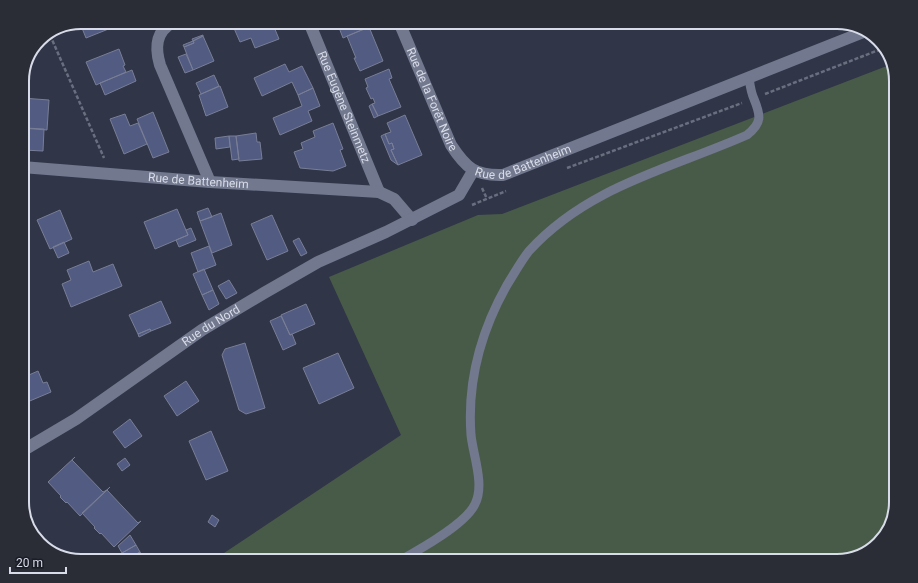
<svg xmlns="http://www.w3.org/2000/svg" width="918" height="583" font-family="Roboto,sans-serif">
	<style>
		.green { fill: #485b48 }
		.building { fill: #525b82; stroke: #787e95 }
		.lines { fill: none; stroke-linecap: round; stroke-linejoin: round }
		.path { stroke: #6a6f7f; stroke-width: 2.5; stroke-dasharray: 4 2; stroke-linecap: butt }
		.service { stroke: #72788e; stroke-width: 9 }
		.minor { stroke: #72788e; stroke-width: 12 }
		.labels { text-anchor: middle; dominant-baseline: central; stroke-width: 3; stroke-linejoin: round; paint-order: stroke }
		.street-label { font-size: 12px; fill: #d8dce8; stroke: #1b1d26 }
		.rim { fill: none; stroke: #d8dce8; stroke-width: 2 }
	</style>
	<rect width="100%" height="100%" fill="#303548"/>
	<path class="green" d="M892 64 896 78V502L886 534 866 553 837 561H212L401 435 329 277 478 215 502 214Z"/>
	<path class="building" d="M82 22H108L111 28 86 38 80 23Z
		M242 22H272L279 39 255 48 251 38 240 42 233 26Z
		M339 22H367L369 27 343 38 338 25 340 24Z
		M369 27 383 61 360 71 354 58H356L347 36Z
		M203 35V36L193 41 192 39Z
		M203 36 214 61 193 70 184 47 194 43 193 41Z
		M193 41 194 43 184 47 183 45Z
		M119 49 125 65 123 66 126 72 96 85 86 62Z
		M186 54 193 70 185 73 178 57Z
		M285 64 289 72 302 66 313 88 298 95 292 82 262 96 254 78Z
		M389 69 392 78 389 79 401 107 378 116 372 104 375 103 373 98 371 99 366 88 368 87 365 79Z
		M132 70 136 81 105 95 100 83Z
		M214 75 219 86 201 94 196 83Z
		M220 86 228 107 206 116 199 95Z
		M313 88 320 106 308 111 312 121 280 135 273 118 302 106 298 95Z
		M22 98 49 100 47 130 22 128Z
		M372 104 378 116 374 118 369 106Z
		M153 112 169 152 153 158 137 119Z
		M125 114 130 126 138 123 147 144 124 154 110 119Z
		M405 115 422 155 398 165 391 150 394 149 392 143 389 144 385 134 391 132 387 123Z
		M333 123 343 149 340 150 346 166 333 171 300 168 294 152 303 149 301 143 315 137 313 131Z
		M25 128 44 129 43 151 23 150Z
		M256 133 257 142H260L262 159 239 161 236 136Z
		M385 134 389 144 392 143 394 149 391 150 398 165 391 160 381 136Z
		M229 136H236L239 159 232 160Z
		M229 136 230 147 216 149 215 138Z
		M208 208 212 217 200 221 197 212Z
		M177 209 188 235 155 249 144 222Z
		M60 210 72 239 50 249 37 220Z
		M221 213 232 245 212 253 200 221Z
		M272 215 288 251 267 260 251 224Z
		M191 228 196 240 179 247 176 240 188 235 186 230Z
		M299 238 307 253 301 256 293 241Z
		M64 242 69 253 58 258 53 247Z
		M209 246 216 265 198 272 191 253Z
		M89 261 93 272 113 264 122 286 71 307 62 284 71 280 67 270Z
		M204 269 213 290 202 295 193 274Z
		M229 280 237 293 226 299 218 286Z
		M213 290 219 304 209 310 202 295Z
		M161 301 171 323 151 331 150 329 138 334 129 315Z
		M306 304 315 324 290 335 281 315Z
		M281 316 290 335 292 334 296 344 283 350 270 321Z
		M150 329 151 331 139 337 138 334Z
		M245 343 265 408 246 414 239 410 222 355 225 349Z
		M338 353 354 388 319 404 303 368Z
		M38 371 43 383 47 382 51 392 25 403 22 396V378Z
		M186 381 199 401 177 416 164 396Z
		M130 419 142 436 125 448 113 432Z
		M211 431 228 471 206 480 189 441Z
		M75 457 72 460 103 492 107 490 80 516 67 502 66 503 60 497 61 496 48 482Z
		M125 458 130 465 122 471 117 464Z
		M110 487 107 490 138 523 141 521 114 547 101 533 100 534 94 528 95 527 82 513Z
		M212 515 219 520 215 527 208 522Z
		M130 535 136 545 122 553 118 546Z
		M136 545 140 552 126 560 122 553Z
		M140 552 144 558 140 561H127L126 560Z"/>
	<g class="lines">
		<path class="path" d="M50 35 104 158
			M765 94 884 48
			M567 168 742 103
			M482 188 487 199
			M472 205 506 191"/>
		<path class="service" d="M399 561C419 550 466 524 475 504 485 485 473 455 471 435 467 381 481 331 507 285 514 274 521 261 529 251 588 186 670 169 747 135 762 123 761 116 754 99 751 93 750 85 749 78"/>
		<g class="minor">
			<path d="M173 22C155 32 155 48 160 65L210 182"/>
			<path id="s1" d="M309 22 379 192"/>
			<path id="s2" d="M399 22 451 145C466 168 475 176 503 175L866 31"/>
			<path id="s3" d="M22 167 210 182 379 192 394 199 412 220"/>
			<path id="s4" d="M22 451 76 419 202 330 264 293 318 262 386 232 459 195 473 171"/>
		</g>
	</g>
	<g class="labels">
		<g class="street-label">
			<text stroke="none"><textPath href="#s2" startOffset="84">Rue de la Forêt Noire</textPath></text>
			<text stroke="none"><textPath href="#s1" startOffset="92">Rue Eugène Steinmetz</textPath></text>
			<text stroke="none"><textPath href="#s2" startOffset="220">Rue de Battenheim</textPath></text>
			<text stroke="none"><textPath href="#s3" startOffset="177">Rue de Battenheim</textPath></text>
			<text stroke="none"><textPath href="#s4" startOffset="227">Rue du Nord</textPath></text>
		</g>
	</g>
	<path d="M0 0H918V583H0ZM81 29H837A52 52 0 0 1 889 81V502A52 52 0 0 1 837 554H81A52 52 0 0 1 29 502V81A52 52 0 0 1 81 29Z" fill="#2a2c36" fill-rule="evenodd"/>
	<path class="rim" d="M81 29H837A52 52 0 0 1 889 81V502A52 52 0 0 1 837 554H81A52 52 0 0 1 29 502V81A52 52 0 0 1 81 29Z"/>
	<path d="M10 567v6h56v-6" fill="none" stroke="#d8dce8" stroke-width="2"/>
	<text x="16" y="567" font-size="12" fill="#d8dce8" stroke="#1b1d26" stroke-width="3" paint-order="stroke">20 m</text>
</svg>
